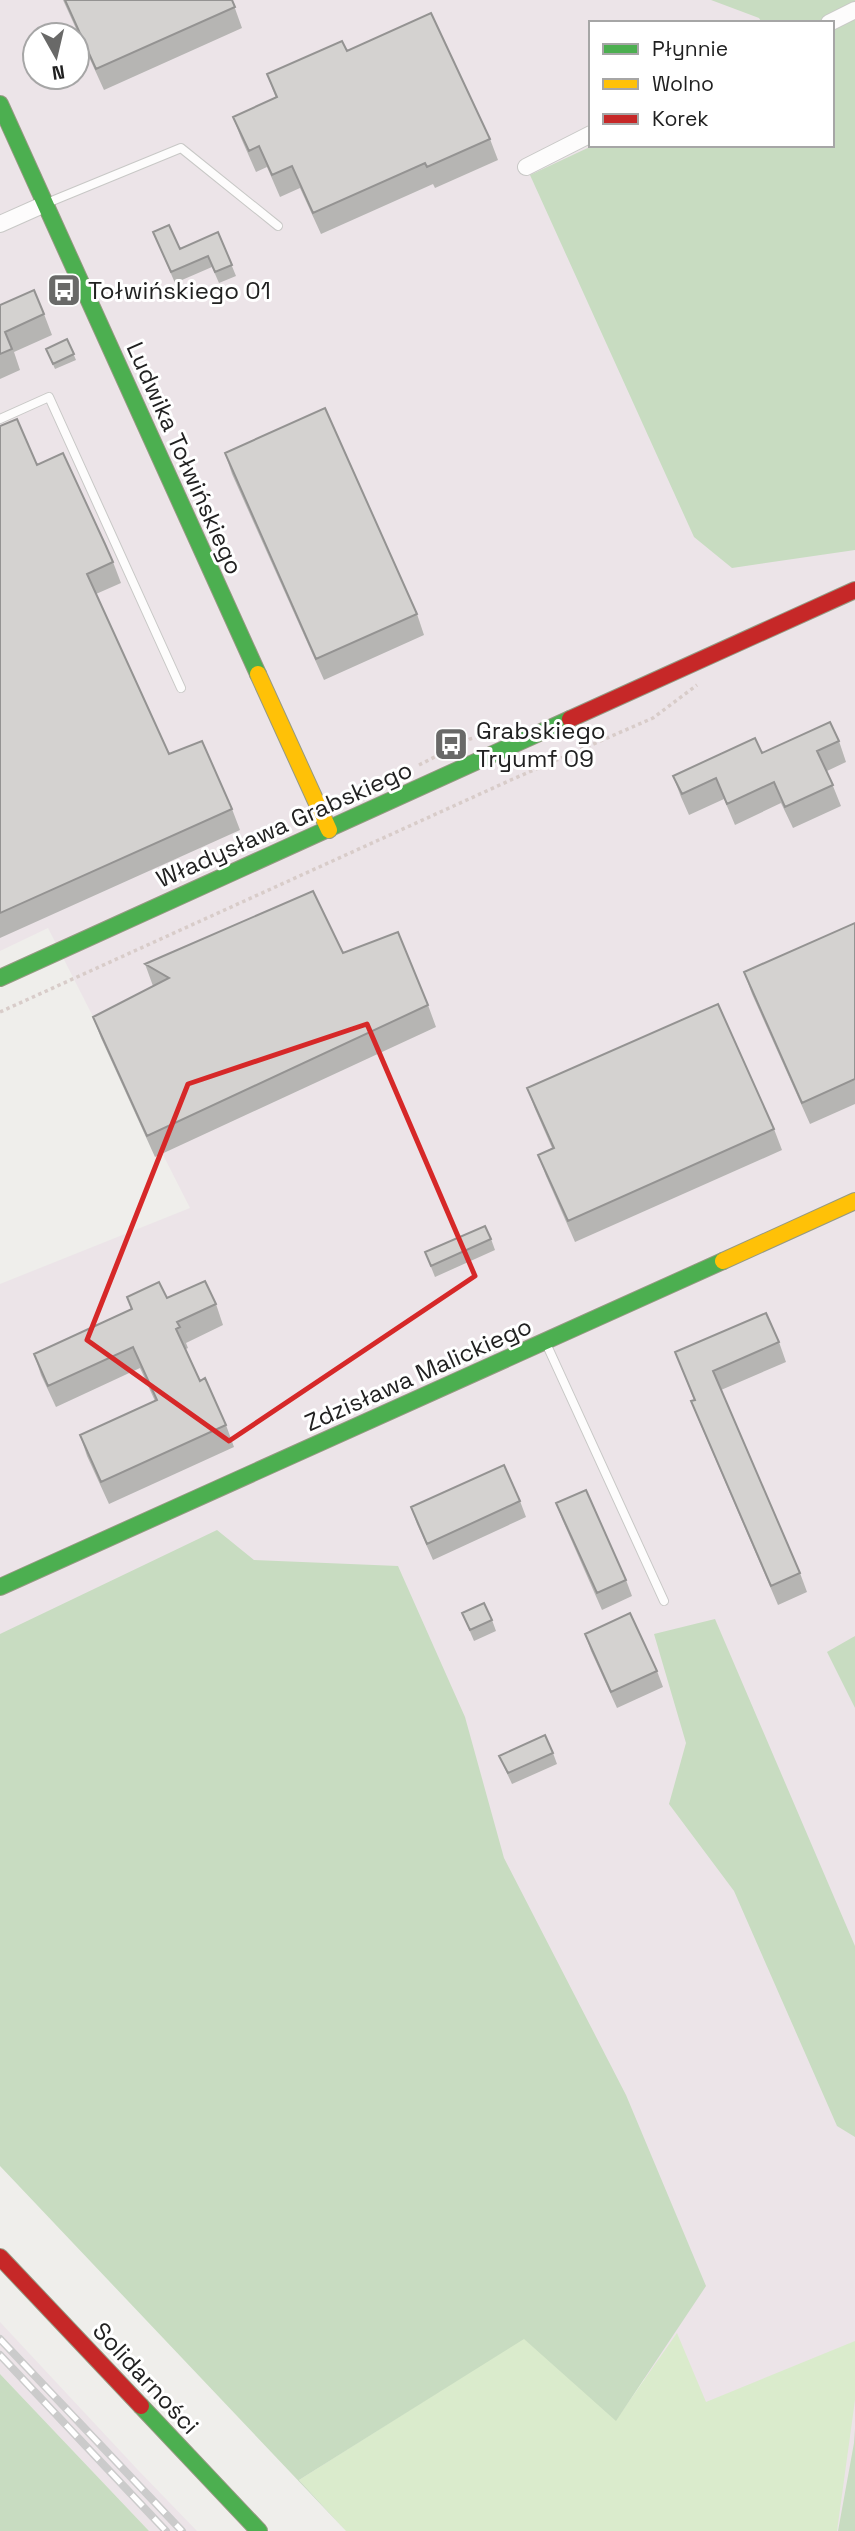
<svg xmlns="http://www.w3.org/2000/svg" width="855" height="2531" font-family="'Space Grotesk',sans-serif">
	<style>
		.industrial { fill: #ece4e8; fill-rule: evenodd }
		.grass { fill: #daebcc }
		.forest { fill: #c8dcc1 }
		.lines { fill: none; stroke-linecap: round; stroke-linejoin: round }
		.lane-casing { stroke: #c8c8c6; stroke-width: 10 }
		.street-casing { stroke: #c8c8c6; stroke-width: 18 }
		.fast-casing { stroke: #959982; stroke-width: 18 }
		.slow-casing { stroke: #959982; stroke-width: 18 }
		.jam-casing { stroke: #959982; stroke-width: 18 }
		.path { stroke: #d8ccc9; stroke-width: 3.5; stroke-dasharray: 3.5 3.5; stroke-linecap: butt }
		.lane { stroke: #fdfcfc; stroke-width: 8 }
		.street { stroke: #fdfcfc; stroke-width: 16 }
		.fast { stroke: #4caf50; stroke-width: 16 }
		.slow { stroke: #ffc107; stroke-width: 16 }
		.jam { stroke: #c62828; stroke-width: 16 }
		.rail-casing { stroke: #cbcbcb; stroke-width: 8 }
		.rail { stroke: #fff; stroke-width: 5; stroke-dasharray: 16; stroke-linecap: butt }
		.wall { fill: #b6b5b3 }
		.building { fill: #d4d2d0; stroke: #949392; stroke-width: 2 }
		.marked { fill: none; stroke: #d62828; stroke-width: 5; stroke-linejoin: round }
		.labels { text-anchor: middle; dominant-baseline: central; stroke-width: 6; stroke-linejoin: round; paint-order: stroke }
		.poi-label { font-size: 24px; fill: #212121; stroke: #fff; text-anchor: start }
		.street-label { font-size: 24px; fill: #212121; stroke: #fff }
	</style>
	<rect width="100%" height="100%" fill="#efeeeb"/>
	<path class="industrial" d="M0 0H855V2531H815L0 1804V1284L190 1208 48 928 0 951ZM591 23H832V145H591ZM35 35H77V77H35Z
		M0 2322 138 2470 197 2531H149L0 2374Z"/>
	<path class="grass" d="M677 2333 706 2402 855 2341V2400L837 2531H346L299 2480 524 2338 616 2420Z"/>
	<path class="forest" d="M711 0H855V550L732 568 694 537 530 175 594 145H832V23H762L759 18Z
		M217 1530 254 1560 398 1566 465 1717 504 1858 626 2095 706 2286 616 2421 524 2339 299 2480 346 2531 0 2166V1634Z
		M715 1619 855 1946V2137L837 2126 734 1891 669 1804 686 1743 654 1634Z
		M855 1636V1708L827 1652Z
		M0 2374 149 2531H0Z
		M855 2429V2531H838L854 2443Z"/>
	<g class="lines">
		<g class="lane-casing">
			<path id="lane" d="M47 203 181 148 278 226
				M0 419 49 397 181 688
				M545 1341 664 1601"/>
		</g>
		<g class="street-casing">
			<path id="street" d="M829 23 855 10
				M526 167 591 134
				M0 224 45 204"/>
		</g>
		<g class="fast-casing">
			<path id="fast" d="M0 104 258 674
				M0 978 570 719
				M0 1587 723 1261
				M141 2406 259 2531"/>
		</g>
		<g class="slow-casing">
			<path id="slow" d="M258 674 329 830
				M723 1261 855 1201"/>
		</g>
		<g class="jam-casing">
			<path id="jam" d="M570 719 855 590
				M0 2257 141 2406"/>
		</g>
		<path class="path" d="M419 765 470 739 485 735
			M0 1012 513 779 653 718 697 685"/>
		<use href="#lane" class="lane"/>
		<use href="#street" class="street"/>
		<use href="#fast" class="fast"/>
		<use href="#slow" class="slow"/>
		<use href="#jam" class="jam"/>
		<g class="rail-casing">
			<path id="rail" d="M0 2339 182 2531
				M0 2355 166 2531"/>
		</g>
		<use href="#rail" class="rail"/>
	</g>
	<path class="wall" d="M63 0H232L242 28 104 90Z
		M347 51 490 139 498 160 435 188 433 184 321 234 300 188 280 197 267 167 256 172 241 138 233 117 276 98 267 74Z
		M153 232 180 249 218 232 236 276 219 283 212 267 175 283Z
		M0 305 44 314 52 335 14 352 20 370 0 379Z
		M67 339 76 360 55 369 46 349Z
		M0 426 37 465 113 562 121 583 96 594 169 754 232 809 240 830 0 938Z
		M225 453 417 614 424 635 324 680 232 474Z
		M839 741 846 762 827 771 841 806 793 828 781 803 735 825 724 799 689 815 681 797 673 776Z
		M855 923V1104L810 1124 752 994 744 972Z
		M343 953 428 1005 436 1027 155 1157 101 1038 93 1017 153 986 145 964Z
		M527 1088 774 1129 782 1150 575 1242 546 1176 538 1155 552 1148 535 1109Z
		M491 1239 495 1250 435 1277 425 1252Z
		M127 1297 167 1298 216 1304 223 1325 186 1343 188 1348 186 1349 200 1381 226 1425 234 1447 109 1504 87 1456 80 1435 155 1401 140 1368 56 1407 41 1375 34 1354 131 1309Z
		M779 1342 786 1362 721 1390 800 1573 807 1592 778 1605 699 1421 691 1401 694 1400 675 1352Z
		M520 1501 526 1517 433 1560 417 1524 411 1507Z
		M556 1503 626 1580 632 1596 602 1610 562 1519Z
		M462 1613 492 1620 496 1631 474 1641Z
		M585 1634 657 1671 663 1687 617 1708 591 1651Z
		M553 1753 557 1764 512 1784 499 1756Z"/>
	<path class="building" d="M65 0H232L235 7 96 69Z
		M431 13 490 139 427 167 425 163 313 213 292 166 272 175 259 146 249 151 233 117 277 97 267 74 342 41 347 51Z
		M169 225 180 249 218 232 232 265 215 272 208 256 171 272 153 232Z
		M34 290 44 314 5 332 12 349 0 354V305Z
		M67 339 74 354 53 364 46 349Z
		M325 408 417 614 316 659 225 453Z
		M17 419 37 465 63 453 105 544 113 562 87 574 169 754 202 741 232 809 0 913V426Z
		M830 722 839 741 817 751 833 785 785 807 774 782 727 804 716 778 682 794 673 776 755 738 762 753Z
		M313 891 343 953 398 932 428 1005 147 1136 93 1017 169 978 145 964Z
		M855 923V1079L802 1103 744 972Z
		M718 1004 774 1129 568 1221 538 1155 554 1148 527 1088Z
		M485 1226 491 1239 431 1266 425 1252Z
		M205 1281 216 1304 177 1322 180 1327 176 1329 200 1381 205 1378 226 1425 101 1482 80 1435 157 1400 133 1347 48 1386 34 1354 132 1309 127 1297 159 1282 167 1298Z
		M766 1313 779 1342 713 1371 800 1573 771 1586 691 1401 695 1400 675 1352Z
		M504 1465 520 1501 427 1544 411 1507Z
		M586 1490 626 1580 597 1593 556 1503Z
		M484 1603 492 1620 470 1630 462 1613Z
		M630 1613 657 1671 611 1692 585 1634Z
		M545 1735 553 1753 508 1773 499 1756Z"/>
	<path class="marked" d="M367 1024 475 1276 229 1441 87 1340 188 1084Z"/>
	<defs>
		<g id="bus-square" transform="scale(1.75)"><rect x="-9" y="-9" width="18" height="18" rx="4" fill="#696968" stroke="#fff"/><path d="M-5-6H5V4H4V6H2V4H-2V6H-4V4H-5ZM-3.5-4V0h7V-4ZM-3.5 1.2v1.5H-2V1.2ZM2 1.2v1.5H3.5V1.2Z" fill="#fff"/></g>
	</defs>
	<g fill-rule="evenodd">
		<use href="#bus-square" x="64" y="290"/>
		<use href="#bus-square" x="451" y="744"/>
	</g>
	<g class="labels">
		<g class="poi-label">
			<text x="88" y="290">Tołwińskiego 01</text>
			<text x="476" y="730">Grabskiego<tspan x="476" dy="28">Tryumf 09</tspan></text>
		</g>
		<g class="street-label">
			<text transform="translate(185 458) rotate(66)">Ludwika Tołwińskiego</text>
			<text transform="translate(284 824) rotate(-24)">Władysława Grabskiego</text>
			<text transform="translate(418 1374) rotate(-24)">Zdzisława Malickiego</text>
			<text transform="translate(146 2378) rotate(47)">Solidarności</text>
		</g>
	</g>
	<rect x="589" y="21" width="245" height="126" fill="#ffffff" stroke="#a6a6a6" stroke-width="2"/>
	<rect x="603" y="44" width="35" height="10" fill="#4caf50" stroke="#a6a6a6" stroke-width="2"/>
	<text x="652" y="56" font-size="21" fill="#212121">Płynnie</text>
	<rect x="603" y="79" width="35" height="10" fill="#ffc107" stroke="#a6a6a6" stroke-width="2"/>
	<text x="652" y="91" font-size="21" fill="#212121">Wolno</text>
	<rect x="603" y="114" width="35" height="10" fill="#c62828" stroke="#a6a6a6" stroke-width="2"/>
	<text x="652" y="126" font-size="21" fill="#212121">Korek</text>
	<g transform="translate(56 56) rotate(172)"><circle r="33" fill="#ffffff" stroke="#a6a6a6" stroke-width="2"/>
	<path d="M0-5L12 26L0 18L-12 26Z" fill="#696968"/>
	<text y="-10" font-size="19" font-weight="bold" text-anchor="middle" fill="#212121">N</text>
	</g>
</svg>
